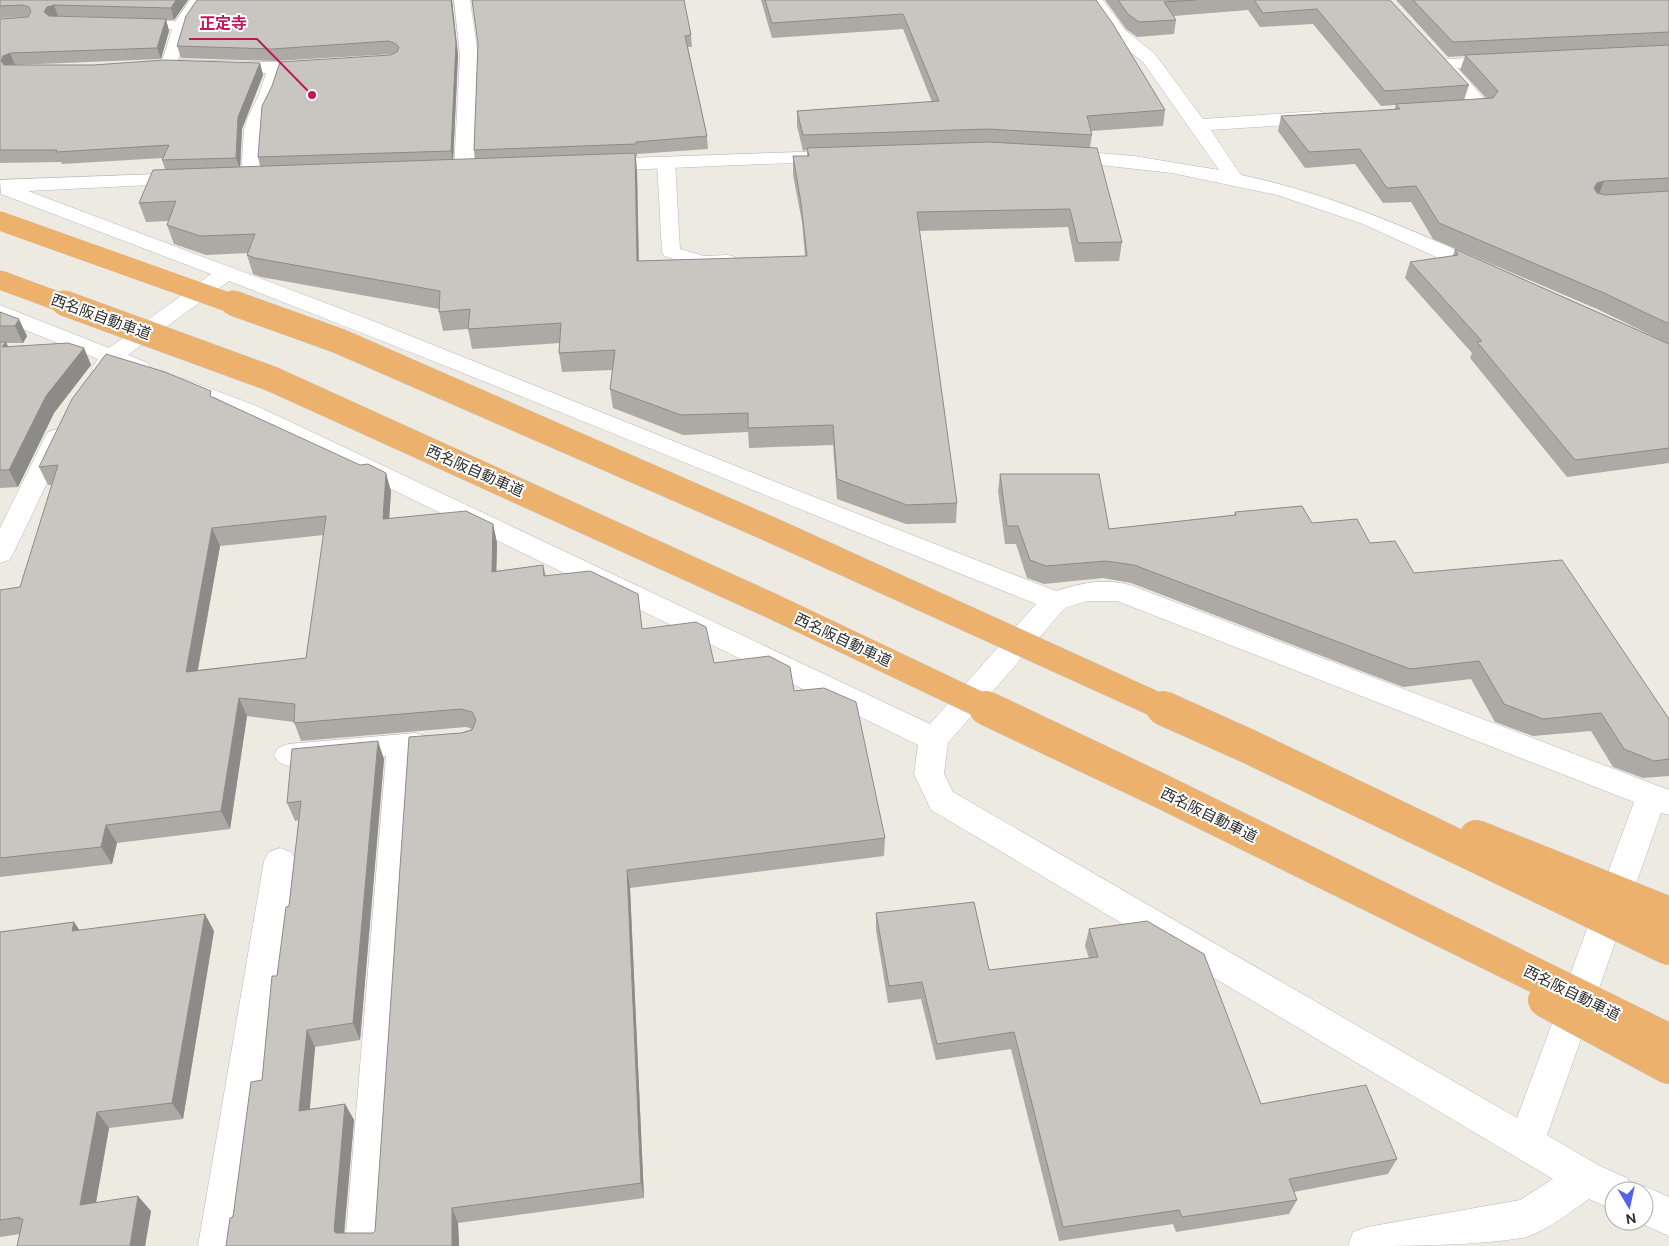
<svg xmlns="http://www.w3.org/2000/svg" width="1669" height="1246" font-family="'DM Sans','Noto Sans JP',sans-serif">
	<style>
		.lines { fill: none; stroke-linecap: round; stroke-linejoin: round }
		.lane-casing { stroke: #b6b7c0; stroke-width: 1 }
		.street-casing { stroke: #b6b7c0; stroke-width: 1 }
		.lane { fill: #fff; fill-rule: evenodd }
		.street { fill: #fff; fill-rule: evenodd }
		.highway-bridge-far2-casing { stroke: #c9c9c9; stroke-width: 19; stroke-linecap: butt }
		.highway-bridge-far1-casing { stroke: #c9c9c9; stroke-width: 26; stroke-linecap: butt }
		.highway-bridge-casing { stroke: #c9c9c9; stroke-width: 35; stroke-linecap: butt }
		.highway-bridge-far2 { stroke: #edb16e; stroke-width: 19 }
		.highway-bridge-far1 { stroke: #edb16e; stroke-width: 25 }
		.highway-bridge { stroke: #edb16e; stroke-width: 34 }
		.wall { fill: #adaaa6; fill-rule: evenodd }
		.shaded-wall { fill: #8d8b87 }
		.building { fill: #c9c6c1; stroke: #8d8b87; fill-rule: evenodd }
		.labels { text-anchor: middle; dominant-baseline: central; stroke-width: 4; stroke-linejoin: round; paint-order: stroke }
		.street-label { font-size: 15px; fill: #2e2e2e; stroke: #fff }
		.leader { fill: none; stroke: #c2185b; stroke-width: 2 }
		.callout-dot { fill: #c2185b; stroke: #fff; stroke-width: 2 }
		.callout-label { font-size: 16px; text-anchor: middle; font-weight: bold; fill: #c2185b; stroke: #fff; stroke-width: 4; stroke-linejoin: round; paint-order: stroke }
	</style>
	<rect width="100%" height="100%" fill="#edeae2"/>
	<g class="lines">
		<g class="lane-casing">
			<path id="lane" d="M135 19 186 22 189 25 178 60 318 63 320 66 318 69 282 72 274 97 264 117 262 130 259 177 256 181 250 182 244 181 241 177 244 130 248 117 258 97 266 73 163 68 161 65 172 29 130 27 127 24 130 21Z
				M1497 57 1503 59 1505 62 1503 65 1444 69 1438 67 1436 64 1438 61 1444 59Z
				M666 157 672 158 675 162 680 249 704 256 728 255 735 257 738 261 735 265 703 268 664 256 662 252 657 162 660 158Z
				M416 733 426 736 429 743 426 750 413 754 381 1246H345L386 756 288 766 278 762 274 755 278 748 288 744Z"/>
		</g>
		<g class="street-casing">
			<path id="street" d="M190 0H206L187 29H175L173 25Z
				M454 0H470L478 55 474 169 471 173 464 175 457 173 454 169 460 55Z
				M1087 0H1103L1125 30 1155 54 1203 119 1318 111 1325 113 1327 117 1325 121 1318 123 1211 130 1241 175C1333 194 1408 229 1494 266L1497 271 1494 276 1486 277 1478 276 1363 224 1277 195 1172 173 1055 160 1052 156 1055 152 1062 150 1134 156 1219 170 1143 62 1113 38Z
				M1443 58 1449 59 1488 103 1491 107 1488 111 1456 114 1450 112 1447 108 1450 104 1468 102 1434 63 1437 59Z
				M829 151 836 153 839 157 836 161 600 171 593 169 590 165 593 161 600 159Z
				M185 173 192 175 195 179 192 183 28 191 368 319 786 486 1056 591C1081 583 1103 578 1130 585L1669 790V815L1661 813 1547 1135 1600 1166 1627 1178 1633 1191 1644 1186 1669 1197V1236L1636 1221H1644V1191H1614V1210L1589 1199C1570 1212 1549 1229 1527 1237 1477 1246 1401 1246 1348 1246L1353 1232 1367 1227 1520 1200 1553 1179 931 810 914 774 918 745 243 417 174 390 170 385 174 380 182 378 259 407 930 724 1036 604C767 497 499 385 229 281L128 355 148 363 151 368 148 373 140 375 116 366 111 373 103 375 95 373 92 368 98 359 0 320V305L109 348 211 274 1 194 0 180ZM1087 601H1117L1634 802 1517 1118 953 792 944 774 948 743 1065 608Z
				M57 429 66 432 69 437 13 554 9 560 0 563V528L45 437 48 432Z
				M280 848 291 852 296 861 236 1246H198L264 861 269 852Z"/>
		</g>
		<use href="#lane" class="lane"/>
		<use href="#street" class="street"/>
		<g class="highway-bridge-far2-casing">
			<path id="highway-bridge-far2" d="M0 221 236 305
				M0 280 68 305"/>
		</g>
		<g class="highway-bridge-far1-casing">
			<path id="highway-bridge-far1" d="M64 303 272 379 772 606 989 709
				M233 303 339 341 774 531 1166 709"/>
		</g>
		<g class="highway-bridge-casing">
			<path id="highway-bridge" d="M986 708 1159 790 1669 1041
				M1163 708 1250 747 1669 948
				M1476 837 1669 914
				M1545 1000 1669 1067"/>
		</g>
		<use href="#highway-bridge-far2" class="highway-bridge-far2"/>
		<use href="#highway-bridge-far1" class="highway-bridge-far1"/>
		<use href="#highway-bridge" class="highway-bridge"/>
	</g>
	<path class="wall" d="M0 0H188L174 20H166L169 31 161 59 16 65H93L260 63 263 75 242 129 240 167 260 166 258 157 390 55 393 54 275 61 181 58 177 46 452 0 458 55 453 160 475 159 474 150 478 43 691 35 692 47H688L707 136 708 149 637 154V156H636L637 172 639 261 805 256 802 222 793 175V156H807V150L803 151 797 126V111L932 102 903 29 772 38 761 0H1096L1165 110 1163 126 1091 131 1092 135 1090 147 1122 242 1119 261 1075 262 1068 227 919 231 957 503 956 523 906 524 837 499 833 445 749 448 748 432 683 435 613 408 610 389 613 370 562 372 559 353 560 343 472 349 468 329 443 331 439 312V309L261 277 253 274 247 255 248 253 206 255 174 244 167 225 169 221 146 222 139 203 165 169 162 160 163 158 62 164 61 162 0 163V19L28 17 0 18ZM58 16 133 18 57 17Z
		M1105 0H1390L1469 85 1464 100 1486 98 1460 70 1465 56 1448 57 1396 0H1669V463L1567 477 1470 358 1472 353 1405 278 1410 262 1453 256 1455 249 1661 340 1597 309 1433 239 1411 202 1383 203 1355 164 1305 168 1278 131 1281 116 1394 110 1396 105 1381 106 1313 24 1260 27 1248 10 1174 16 1176 20 1174 34 1137 37 1126 29Z
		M0 312 27 336 23 343H6L8 347 84 348 91 365 54 413 18 487 0 488Z
		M214 397 391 491 389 518 493 524 497 543 496 571 543 565 546 576 642 629 714 663 794 691 885 838 884 856 630 888 644 1198 458 1223 459 1246H226L262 1080 277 976 289 906 299 820 295 821 287 803 384 759 360 1040 315 1047 310 1109 345 1104 354 1120 344 1233H373L375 1231 461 733 472 729 466 727 301 741 294 722 247 716 230 829 117 843 112 864 0 877V590L20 587 52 485H48L39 467ZM324 535 306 658 198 670 220 546Z
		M1000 474 1109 529 1234 515 1235 512 1312 523 1370 543 1414 573 1669 719V776L1643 778 1613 767 1591 731 1533 736 1495 722 1471 679 1403 687 1131 583 1103 578 1044 584 1027 578 1016 544H1005L998 491Z
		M876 913 989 970 1089 958 1085 946 1089 929 1261 1104 1397 1159 1388 1174 1294 1192 1297 1200 1289 1214 1176 1232 1173 1224 1059 1241 1011 1049 936 1060 921 999 888 1003 876 930Z
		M74 922 79 930 214 931 183 1119 109 1128 96 1202 151 1211 145 1246H17L20 1234 0 1237V932Z"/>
	<path class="shaded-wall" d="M176 0H188L174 20 171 8Z
		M451 0H452L458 55 453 163 451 151Z
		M54 5 58 16 52 19 44 12 47 7Z
		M166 19 169 31 161 59 157 48Z
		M10 53 15 65 7 68 1 61 3 56Z
		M260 63 263 75 242 129 240 170 236 158 238 117Z
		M635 153 637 172 639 280 637 261Z
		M1604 181 1598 197 1594 188 1597 183Z
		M19 319 27 336 23 343 15 326Z
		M6 342 14 359 2 347Z
		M84 348 91 365 54 413 18 487 9 470 46 396Z
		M386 473 391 491 388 537 383 519Z
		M493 524 497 543 496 590 492 572Z
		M212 528 220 546 194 690 186 672Z
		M239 698 247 716 230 829 221 811Z
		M378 741 384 759 360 1040 353 1023Z
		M106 825 117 843 112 864 101 847Z
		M627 870 630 888 644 1198 641 1183Z
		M205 914 214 931 183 1119 172 1103Z
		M74 922 86 940 72 931Z
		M307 1030 315 1047 308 1127 299 1111Z
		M345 1104 354 1120 343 1246 334 1231Z
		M97 1112 109 1128 93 1220 80 1205Z
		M138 1196 151 1211 145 1246H130Z
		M452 1208 458 1223 459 1246H452Z"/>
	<path class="building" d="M0 0H176L171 8 54 5 47 7 44 12 49 16 166 19 157 48 10 53 3 56 1 61 4 65H93L165 60 260 63 238 117 236 158 162 160 169 145 56 152 57 150H0V19L28 17 31 12 29 7 22 5 0 6Z
		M197 0H451L456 43 451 151 258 157 262 106 272 86 280 62 390 55 397 52 399 47 396 44 389 41 272 49 177 46 186 16Z
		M472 0H684L691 35 685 36 707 136 636 142V144L474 150 478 43Z
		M765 0H1096L1113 24 1165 110 1087 116 1092 135 988 129 803 135 797 111 939 101 903 14 772 23Z
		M1118 0H1195L1164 2 1176 20 1139 22 1128 14Z
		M1254 0H1390L1469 85 1385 91 1317 9 1263 13Z
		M1413 0H1669V32L1453 42Z
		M1669 45V178L1604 181 1597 183 1594 188 1597 193 1605 195 1669 191V324L1604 293 1439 223 1416 186 1387 188 1360 149 1309 152 1281 116 1400 109 1396 104 1493 98 1498 91 1465 55Z
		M988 142 1097 148 1122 242 1078 243 1070 209 917 212 957 503 907 505 837 479 833 425 748 428V413L681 415 610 389 615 350 559 353 561 323 468 329 470 309 439 312 440 291 255 258 247 255 255 234 200 236 167 225 176 201 139 203 153 170 635 153 637 261 807 256 801 203 793 156H809L807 148Z
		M1455 249 1669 344V448L1575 460 1477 342 1482 341 1410 262 1458 255Z
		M0 312 19 319 15 326H0Z
		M0 342H6L2 347 68 343 84 348 46 396 9 470H0Z
		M106 354 165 372 211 391 210 396 360 465 368 464 386 473 383 519 466 511 493 524 492 572 543 565 544 576 590 571 638 594 642 629 696 622 706 627 714 663 769 656 790 667 794 691 824 688 856 702 885 838 627 870 641 1183 452 1208V1246H226L230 1218 233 1217 251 1082 262 1080 272 976H277L286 907 289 906 301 801 287 803 292 749 378 741 353 1023 307 1030 299 1111 345 1104 334 1231 336 1233H373L375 1231 409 737 461 733 472 730 476 720 472 712 461 709 294 723 295 704 239 698 221 811 106 825 101 847 0 858V590L20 587 58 465 39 467 72 399ZM326 516 306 658 186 672 212 528Z
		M1000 474H1099L1109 529 1236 515 1235 512 1302 506 1312 523 1357 519 1370 543 1395 541 1414 573 1562 560 1669 719V759L1654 761 1624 749 1601 713 1543 719 1504 704 1479 661 1410 669 1134 565 1106 561 1046 566 1030 560 1018 526H1007Z
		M974 902 989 970 1098 957 1089 929 1147 921 1204 954 1261 1104 1366 1085 1397 1159 1289 1179 1297 1200 1182 1217 1179 1210 1063 1227 1014 1032 937 1044 922 982 889 986 876 913Z
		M205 914 172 1103 97 1112 80 1205 138 1196 130 1246H17L23 1219H19L20 1217 0 1220V932L74 922 72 931Z"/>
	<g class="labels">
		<g class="street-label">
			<text transform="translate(101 317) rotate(20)">西名阪自動車道</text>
			<text transform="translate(475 471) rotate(24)">西名阪自動車道</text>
			<text transform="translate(843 640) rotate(25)">西名阪自動車道</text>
			<text transform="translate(1209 815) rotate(26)">西名阪自動車道</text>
			<text transform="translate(1572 993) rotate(26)">西名阪自動車道</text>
		</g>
	</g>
	<path class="leader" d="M312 95L257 39H189"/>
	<circle class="callout-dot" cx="312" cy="95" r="5"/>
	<g class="callout-label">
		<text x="223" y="29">正定寺</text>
	</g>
	<g transform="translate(1629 1206) rotate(171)"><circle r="24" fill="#ffffff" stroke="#ababab"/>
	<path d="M0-4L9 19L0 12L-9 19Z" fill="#5663e7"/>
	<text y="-8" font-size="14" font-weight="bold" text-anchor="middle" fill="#2e2e2e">N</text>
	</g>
</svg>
